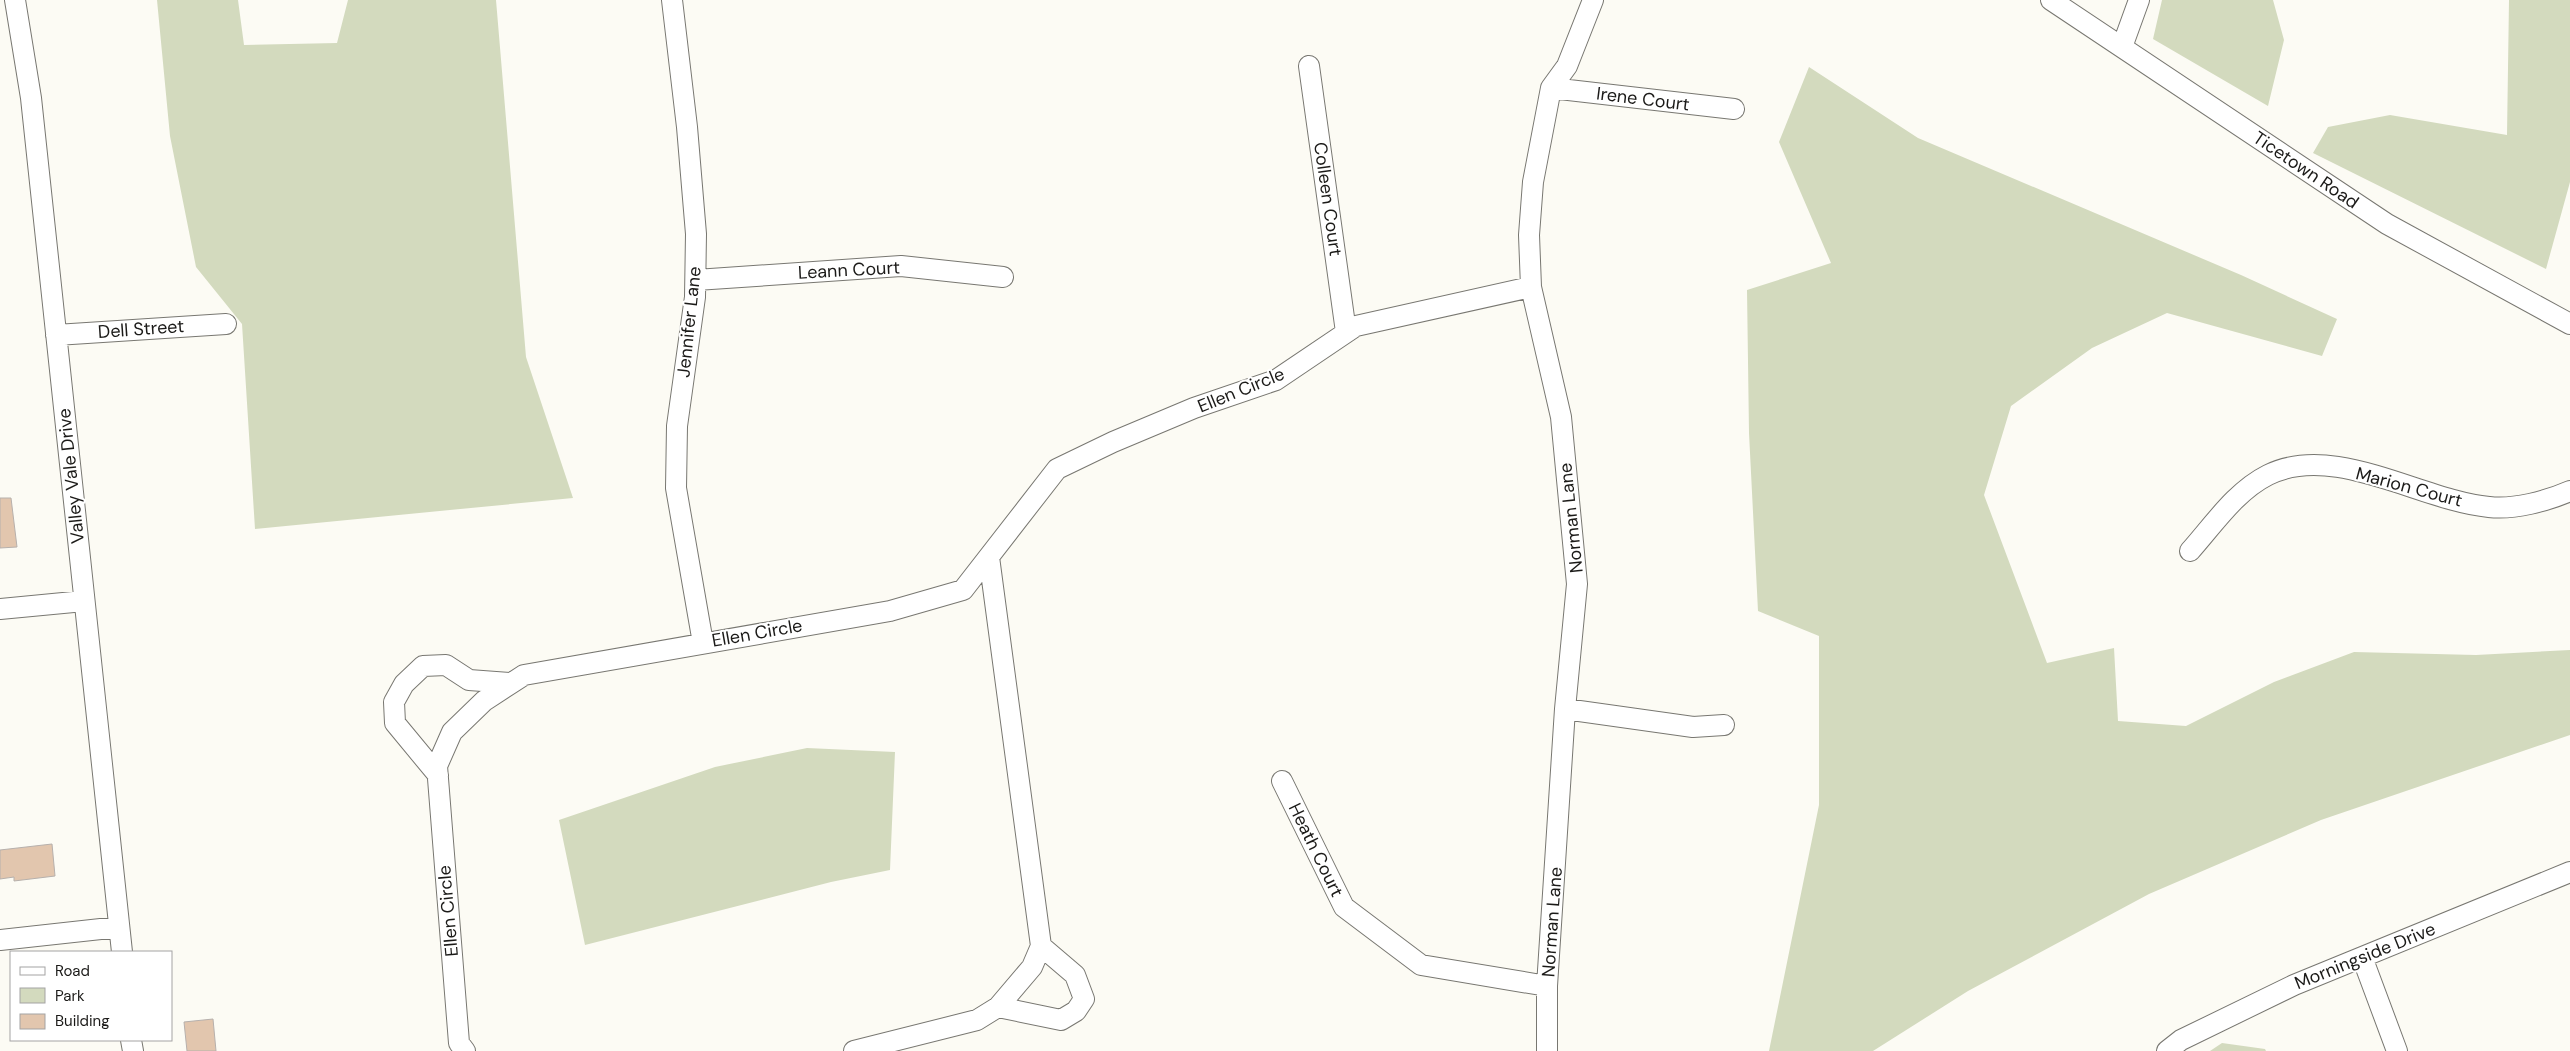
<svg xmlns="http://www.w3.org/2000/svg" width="2570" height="1051" font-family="'DM Sans',sans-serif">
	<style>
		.green { fill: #d3dabe }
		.building { fill: #e2c6ae; stroke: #b6b0ac }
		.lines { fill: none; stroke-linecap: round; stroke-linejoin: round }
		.minor-casing { stroke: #787771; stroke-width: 22 }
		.minor { stroke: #fff; stroke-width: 20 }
		.labels { text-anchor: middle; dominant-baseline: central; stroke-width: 4; stroke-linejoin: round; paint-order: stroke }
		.street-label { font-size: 18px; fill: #1b1a18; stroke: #fff }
	</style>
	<rect width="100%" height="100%" fill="#fcfbf4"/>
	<path class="green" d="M157 0H238L244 45 337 43 348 0H496L526 357 573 498 255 529 242 324 196 267 170 136Z
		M2162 0H2273L2284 40 2268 106 2153 39Z
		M2509 0H2570V182L2546 269 2313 153 2328 127 2390 115 2507 135Z
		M1809 67 1918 138 2241 275 2337 319 2322 356 2167 313 2092 348 2011 406 1984 495 2047 663 2114 648 2118 721 2186 726 2274 682 2354 652 2476 655 2570 650V735L2321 820 2149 894 1968 991 1873 1051H1769L1819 805V636L1758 611 1749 433 1747 290 1831 263 1779 142Z
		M807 748 895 752 890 870 831 882 585 945 559 820 715 767Z
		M2222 1043 2265 1049 2266 1051H2210Z"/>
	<path class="building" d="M0 498H11L17 547 0 548Z
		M52 844 55 876 14 881V877L0 879V850Z
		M213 1019 216 1051H187L184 1022Z"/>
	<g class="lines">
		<g class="minor-casing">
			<path id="minor" d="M15 0 31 98 122 952
				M672 0 687 127 696 234 695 297 677 426 676 488 703 643
				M2051 0 2387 224 2570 324
				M2122 47 2139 0
				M1309 66 1346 332
				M1551 88 1734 109
				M696 280 901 266 1003 277
				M56 335 226 324
				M2190 551C2214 524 2236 491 2268 475 2334 442 2422 501 2489 507 2514 510 2547 501 2570 491
				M0 609 84 601
				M1565 709 1693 727 1724 725
				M438 775 395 723 394 702 404 684 423 666 446 665 469 680 511 683
				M1282 781 1344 907 1421 965 1547 986
				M0 940 119 927
				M2362 957 2397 1051
				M998 1007 1061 1020 1076 1011 1084 999 1075 975 1041 946
				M131 1040 133 1051
				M465 1051 459 1043 437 766 452 732 484 701 524 675 890 611 963 590 1057 469 1113 442 1194 408 1276 380 1356 326 1531 287
				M854 1051 977 1020 998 1007 1032 967 1041 946 989 557
				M1547 1051V986L1565 709 1577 584 1561 417 1531 287 1529 235 1533 182 1551 88 1567 66 1593 0
				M2167 1051 2181 1040 2294 985 2570 872"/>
		</g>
		<use href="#minor" class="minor"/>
	</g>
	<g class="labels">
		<g class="street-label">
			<text transform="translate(1643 99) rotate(7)">Irene Court</text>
			<text transform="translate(2306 170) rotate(34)">Ticetown Road</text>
			<text transform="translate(1328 199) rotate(82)">Colleen Court</text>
			<text transform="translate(849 270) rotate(-3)">Leann Court</text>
			<text transform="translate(689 322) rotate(-84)">Jennifer Lane</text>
			<text transform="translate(141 329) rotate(-4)">Dell Street</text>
			<text transform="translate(1241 390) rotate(-22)">Ellen Circle</text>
			<text transform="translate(71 476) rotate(-96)">Valley Vale Drive</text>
			<text transform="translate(2409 487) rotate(15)">Marion Court</text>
			<text transform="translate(1571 518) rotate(-96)">Norman Lane</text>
			<text transform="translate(757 633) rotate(-10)">Ellen Circle</text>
			<text transform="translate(1316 850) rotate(64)">Heath Court</text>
			<text transform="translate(448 911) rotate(-95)">Ellen Circle</text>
			<text transform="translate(1552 922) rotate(-86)">Norman Lane</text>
			<text transform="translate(2365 956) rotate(-22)">Morningside Drive</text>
		</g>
	</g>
	<rect x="10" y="951" width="162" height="90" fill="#ffffff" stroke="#a4a3a3"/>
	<rect x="20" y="967" width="25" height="8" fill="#ffffff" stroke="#a4a3a3"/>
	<text x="55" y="976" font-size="15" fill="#1b1a18">Road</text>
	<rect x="20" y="988" width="25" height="15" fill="#d3dabe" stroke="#a4a3a3"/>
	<text x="55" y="1001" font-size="15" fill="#1b1a18">Park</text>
	<rect x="20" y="1014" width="25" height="15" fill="#e2c6ae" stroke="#a4a3a3"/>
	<text x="55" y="1026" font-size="15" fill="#1b1a18">Building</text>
</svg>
